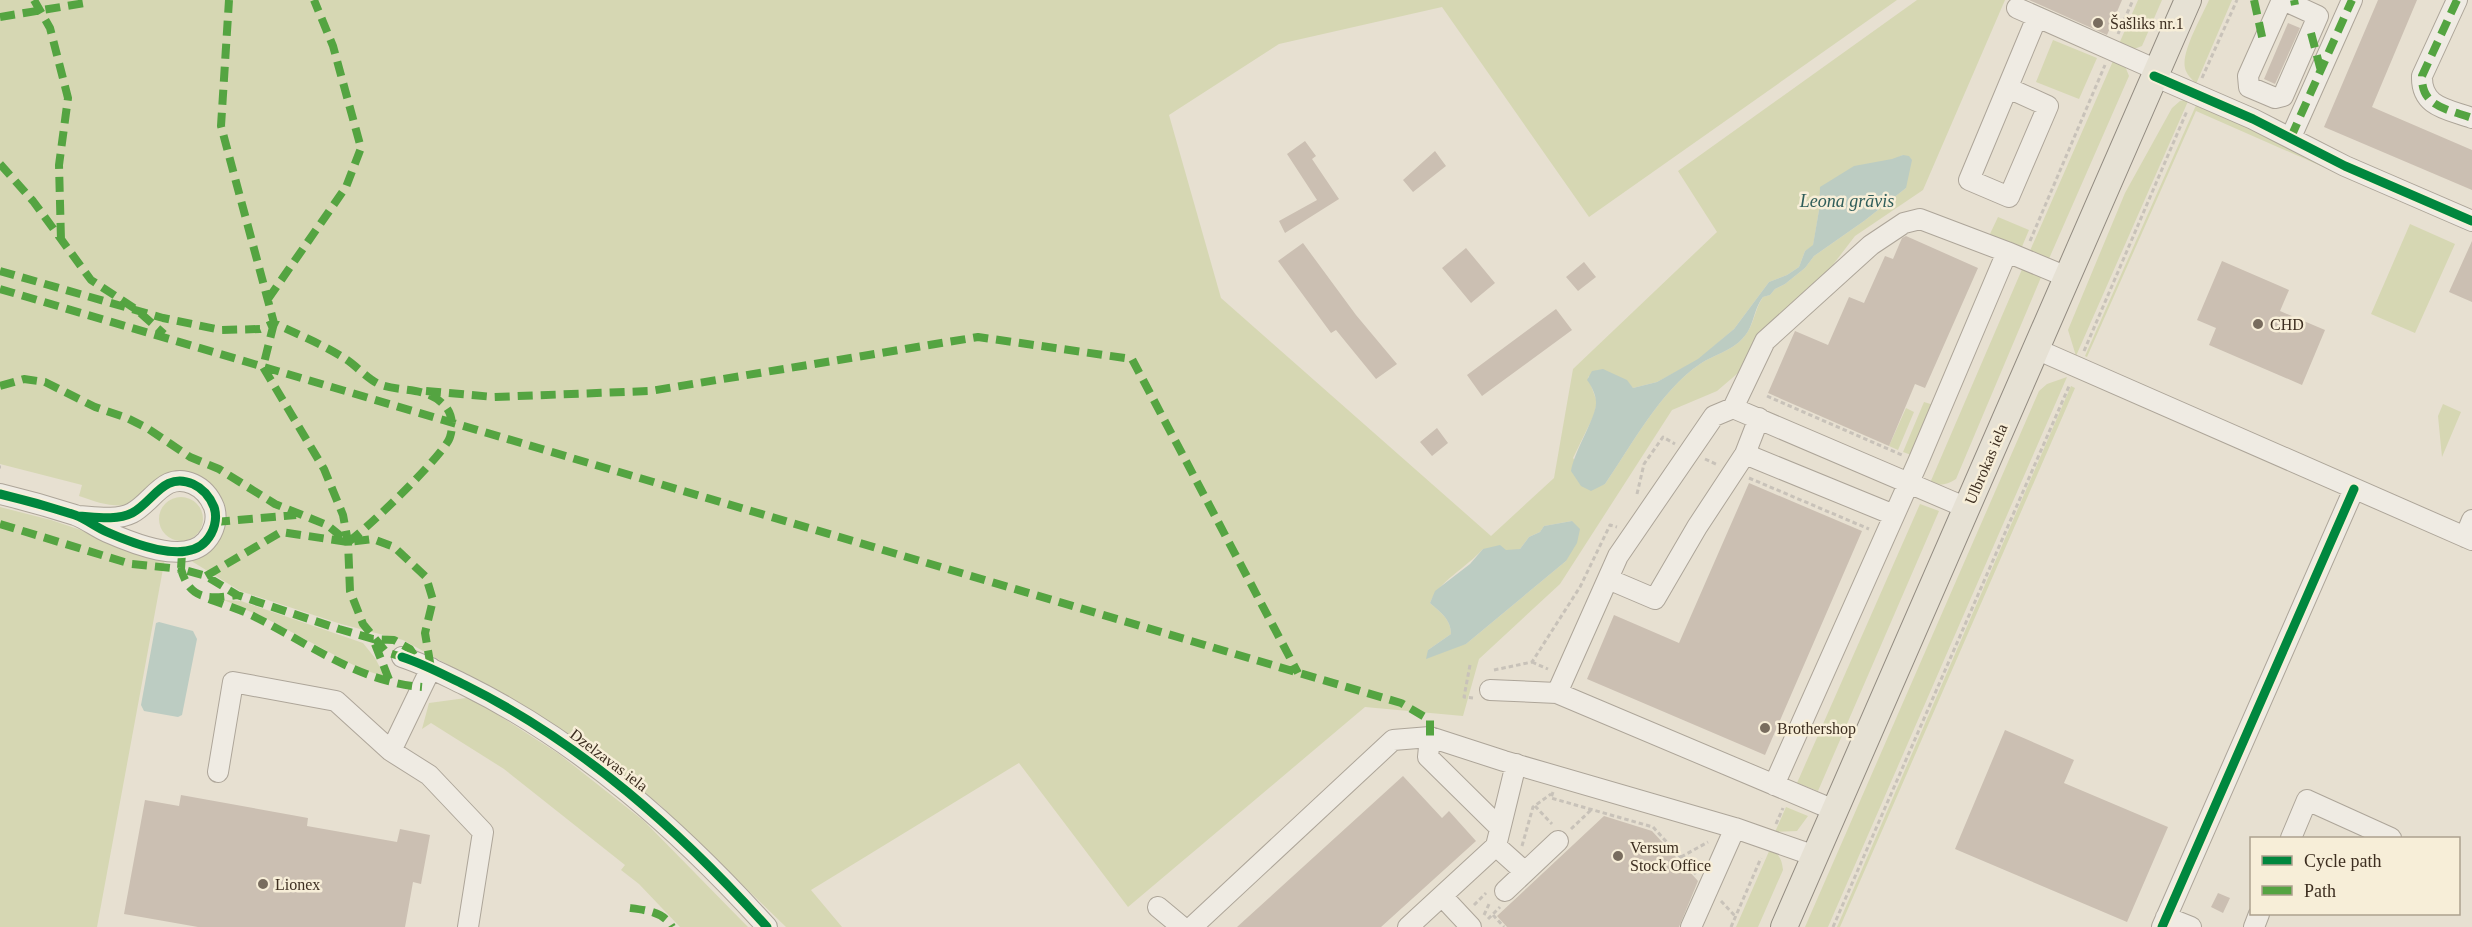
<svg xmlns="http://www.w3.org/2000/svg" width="2472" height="927" font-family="Georgia,serif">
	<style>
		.green { fill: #d6d7b3; fill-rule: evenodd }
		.water { fill: #bcccc2 }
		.building { fill: #cbbfb2 }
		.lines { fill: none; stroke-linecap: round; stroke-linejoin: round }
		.minor-casing { stroke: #ada599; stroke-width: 22 }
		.major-casing { stroke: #928b80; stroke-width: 28 }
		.path { stroke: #c8c2b9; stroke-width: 3; stroke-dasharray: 4.5 3; stroke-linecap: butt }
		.minor { stroke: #efebe3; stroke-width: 20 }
		.major { stroke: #e6e1d4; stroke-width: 26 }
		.quiet { stroke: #54a441; stroke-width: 8; stroke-dasharray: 15 8; stroke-linecap: butt }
		.cycleway-casing { stroke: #f7eed8; stroke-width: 13 }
		.cycleway { stroke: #00873e; stroke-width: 9 }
		.poi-dot { fill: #786c5e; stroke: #f7eed8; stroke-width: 2 }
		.labels { text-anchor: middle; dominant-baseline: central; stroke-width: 5; stroke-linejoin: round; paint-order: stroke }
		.poi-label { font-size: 16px; fill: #3d2e20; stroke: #f7eed8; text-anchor: start }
		.street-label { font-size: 16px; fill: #3d2e20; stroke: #f7eed8 }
		.water-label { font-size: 18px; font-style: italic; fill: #2f5d5a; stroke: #f7eed8 }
	</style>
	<rect width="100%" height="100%" fill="#e7e0d1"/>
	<path class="green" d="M0 0H1897L1589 217 1442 7 1279 44 1169 115 1221 298 1491 536 1554 478 1573 369 1717 232 1678 171 1917 0H2005L1923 190 1855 236 1773 343 1717 391 1672 410 1560 584 1479 659 1463 716 1365 707 1128 907 1019 763 811 890 842 927H786L659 804 536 713 403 640 341 624 240 591 193 562 191 560 218 540 203 482 128 505C110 507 96 502 79 496L82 485 0 464ZM1903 155 1906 188 1864 221 1814 256 1805 268 1785 284 1775 289 1770 295 1763 297C1754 310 1754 327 1743 338 1732 351 1713 355 1700 364 1660 391 1632 445 1605 484L1594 488 1573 458 1594 415 1597 402 1588 377C1603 367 1620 379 1633 388L1657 382 1698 360 1734 329 1769 282 1787 275 1799 267 1805 251 1813 246 1819 210 1818 196ZM1572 521 1566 561 1466 644 1428 650 1451 634C1451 619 1440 612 1430 603 1439 581 1466 568 1483 549L1513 551 1520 549 1529 537 1540 532 1544 526Z
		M2138 0H2162L2142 46 2134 49 2119 44Z
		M2209 0H2232L2196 84C2192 79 2186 74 2185 68 2181 52 2202 16 2209 0Z
		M2053 40 2097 58 2079 99 2036 82Z
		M2113 61 2125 66 2129 76 2048 261 2029 253Z
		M2189 99 2076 356 2068 330 2125 193 2172 108 2180 101Z
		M2197 103 2322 163 2321 166 2196 111 2087 357 2085 356Z
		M1998 217 2029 230 2021 249 1989 236Z
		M2410 224 2455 244 2415 333 2371 314Z
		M2023 267 2042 275 1956 479C1947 485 1940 486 1930 483Z
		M2067 377 1828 927H1805L2039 391 2047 384Z
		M2071 386 2075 388 1840 927H1837Z
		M1924 402 1937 406 1914 456 1903 452Z
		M2443 404 2461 412 2442 457 2438 416Z
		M1906 408 1914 412 1898 450 1889 446Z
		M159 519a22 22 0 1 1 44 0a22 22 0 1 1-44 0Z
		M1920 504 1939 511 1818 791 1797 783Z
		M0 507 51 520 165 558 97 927H0Z
		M224 600 241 601 363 643 375 658 385 677 359 668 267 619Z
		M466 698 486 707 559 754 644 821 748 927H680L639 884 621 870 625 865 504 769 431 723 422 729 429 703Z
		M1786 807 1808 816 1797 831 1775 832Z
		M1770 849C1779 854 1782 859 1783 870L1758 927H1736Z"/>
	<path class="water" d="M1903 155 1909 156 1912 160 1906 188 1864 221 1814 256 1805 268 1785 284 1775 289 1770 295 1763 297C1753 310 1754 327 1743 338 1732 351 1713 355 1700 364 1660 391 1632 445 1605 484L1591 491 1581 486 1571 471C1574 451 1597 416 1596 402 1596 395 1591 385 1587 380L1592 371 1603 369 1627 380 1633 388 1657 382 1698 359 1734 329 1769 282 1787 275 1799 267 1805 251 1813 245 1819 210 1820 187 1854 166 1892 159Z
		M1572 521 1580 529 1577 543 1566 561 1466 644 1426 659 1428 650 1451 634C1451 619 1440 612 1430 603L1435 591 1470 564 1483 549 1500 545 1506 550 1520 549 1529 537 1540 532 1544 526Z
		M159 622 193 631 197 639 182 715 178 717 144 711 141 705 156 623Z"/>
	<path class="building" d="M2029 0H2122L2107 35Z
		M2378 0H2417L2372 107 2472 150V190L2324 127Z
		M2288 23 2300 28 2275 84 2264 79Z
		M1305 141 1316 156 1312 159 1339 199 1285 233 1279 221 1317 200 1287 154Z
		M1435 151 1446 166 1413 192 1403 180Z
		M1906 236 1978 268 1925 388 1915 384 1889 446 1768 393 1795 331 1828 345 1849 297 1864 303 1885 256 1893 259 1902 238Z
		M2472 241V302L2449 292Z
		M1303 243 1356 315 1397 364 1376 379 1336 330 1331 333 1278 261Z
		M1466 248 1495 283 1471 303 1442 268Z
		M2222 261 2289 290 2280 311 2325 330 2302 385 2209 345 2216 328 2197 320Z
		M1584 262 1596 277 1578 291 1566 277Z
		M1556 309 1572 330 1482 396 1467 375Z
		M1437 428 1448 443 1432 456 1420 442Z
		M1749 483 1862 531 1765 755 1587 679 1614 615 1679 643Z
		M2005 730 2074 760 2064 783 2168 827 2127 922 1955 849Z
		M1403 776 1442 818 1449 811 1476 841 1381 927H1237Z
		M181 795 308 818 307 826 397 842 400 829 430 835 421 884 413 882 405 927H198L124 914 145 800 179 806Z
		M1604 816 1652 831 1698 881 1679 927H1507L1497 916Z
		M2218 893 2230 898 2223 913 2211 907Z"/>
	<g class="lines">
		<g class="minor-casing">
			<path id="minor" d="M2282 0 2248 76 2249 87 2275 98 2283 96 2318 16 2283 0
				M2457 0 2422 76C2421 107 2447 109 2472 118
				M2017 8 2157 70
				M2154 76 2253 119 2345 166 2472 221
				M2008 88 2048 106 2009 197 1969 180 2037 17
				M2291 137 2352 0
				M2036 349 2472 540
				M1733 408 1714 416 1618 556 1557 693 1834 810
				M1745 454 1759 418
				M0 494C25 500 50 507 75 515 86 519 96 527 107 532 132 543 185 565 206 541 214 532 218 519 214 507 210 497 204 489 193 484 164 471 153 502 132 513 116 521 95 517 78 516
				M1967 508 1733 408 1765 341 1871 245 1904 223 1920 219 2007 252
				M2465 537 2472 520
				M1608 579 1655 599 1697 527 1745 454 1894 515
				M402 657C424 664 444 675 465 685 582 743 680 831 767 927
				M431 668 391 751 429 775 483 832 468 927
				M1490 690 1557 693
				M1430 737 1428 757 1500 828
				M218 772 233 682 336 701 391 751
				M1774 785 1918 462 2007 252 2067 277
				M2291 838 2307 800 2391 838
				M1496 846 1525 872
				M1505 891 1558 841
				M1442 896 1471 927
				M1158 907 1182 927
				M2166 917 2191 927
				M1192 927 1393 740 1430 737 1504 761 1735 828 1815 856
				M1408 927 1496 846 1516 764
				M1691 927 1735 828
				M2162 927 2354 489
				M2254 927 2259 914"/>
		</g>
		<g class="major-casing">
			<path id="major" d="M1784 927 2188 0"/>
		</g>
		<path class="path" d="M2118 34 2133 0
			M2202 78 2237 0
			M2030 241 2105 65
			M2084 351 2187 111
			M1767 396 1902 455
			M1705 459 1718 465
			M0 467H1
			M1749 478 1869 529
			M1637 494 1644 464 1663 437 1675 444
			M1532 662 1548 669
			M1470 665 1464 697 1473 698
			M1494 670 1532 662 1580 587 1610 525 1617 527
			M1553 792 1551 798 1653 827 1696 874
			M1535 806 1552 824
			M1776 824 1783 808
			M1571 829 1591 810
			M1522 846 1533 807 1551 794
			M1681 857 1708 842
			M1721 901 1736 917
			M1474 905 1486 893
			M1484 915 1490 902
			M1493 915 1504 927
			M1488 919 1500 907
			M1731 927 1761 858
			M1833 927 2070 384"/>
		<use href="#minor" class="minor"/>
		<use href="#major" class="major"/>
		<path class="quiet" d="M34 0 50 28 68 98 59 165 61 240
			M2254 0 2263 41
			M2294 0 2295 5
			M2457 0 2422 76C2421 107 2447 109 2472 118
			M0 17 85 3 88 0
			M2311 33 2321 71
			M2291 137 2352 0
			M0 164 33 201 91 280 137 310 164 334
			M0 271 163 318 221 330 260 329 274 323
			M0 289 1401 703 1430 720V737
			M268 299 346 187 361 148 333 46 314 0
			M274 323 263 367 324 469 343 515 348 542 350 591 363 624 386 652 402 657
			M0 386 24 379 45 382 95 407 127 418 147 428 190 457 219 469 275 504 327 525 348 542C365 531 446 453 450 437 454 425 452 411 442 403 425 387 402 392 381 385 368 380 356 365 344 358 322 344 297 334 274 323L221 126 229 0
			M426 391 494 397 650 391 978 337 1132 359 1298 673
			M215 522 296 515
			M0 524 131 564 181 569C190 601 209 599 237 595
			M182 553 181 569 206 576 237 595 339 629 373 639 394 640 410 649 418 661
			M206 576 281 532 348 542 373 539 394 547 426 577 433 600 425 633 431 668
			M209 599C225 605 242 610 257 618 311 645 360 682 422 687
			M375 644 390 682
			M630 908C646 910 664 912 672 927"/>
		<g class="cycleway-casing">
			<path id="cycleway" d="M2154 76 2253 119 2345 166 2472 221
				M0 494C25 500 50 507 75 515 86 519 96 527 107 532 132 543 185 565 206 541 214 532 218 519 214 507 210 497 204 489 193 484 164 471 153 502 132 513 116 521 95 517 78 516
				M402 657C424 664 444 675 465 685 582 743 680 831 767 927
				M2162 927 2354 489"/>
		</g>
		<use href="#cycleway" class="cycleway"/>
	</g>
	<g class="poi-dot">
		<circle cx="2098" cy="23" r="6"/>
		<circle cx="2258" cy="324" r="6"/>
		<circle cx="1765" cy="728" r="6"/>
		<circle cx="1618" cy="856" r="6"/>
		<circle cx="263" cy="884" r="6"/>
	</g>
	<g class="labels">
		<g class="poi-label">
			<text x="2110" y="23">Šašliks nr.1</text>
			<text x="2270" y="324">CHD</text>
			<text x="1777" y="728">Brothershop</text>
			<text x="1630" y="847">Versum<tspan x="1630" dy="18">Stock Office</tspan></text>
			<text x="275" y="884">Lionex</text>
		</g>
		<g class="street-label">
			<text transform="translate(1986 464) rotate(-67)">Ulbrokas iela</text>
			<text transform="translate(609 760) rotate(37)">Dzelzavas iela</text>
		</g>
		<g class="water-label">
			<text x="1847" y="201">Leona grāvis</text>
		</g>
	</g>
	<rect x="2250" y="837" width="210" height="78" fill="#f7eed8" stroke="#ada18e" stroke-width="1.5"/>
	<rect x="2262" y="856" width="30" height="9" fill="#00873e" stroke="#ada18e" stroke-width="1.5"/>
	<text x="2304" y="867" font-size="18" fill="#3d2e20">Cycle path</text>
	<rect x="2262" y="886" width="30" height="9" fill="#54a441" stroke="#ada18e" stroke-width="1.5"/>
	<text x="2304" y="897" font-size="18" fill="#3d2e20">Path</text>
</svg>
